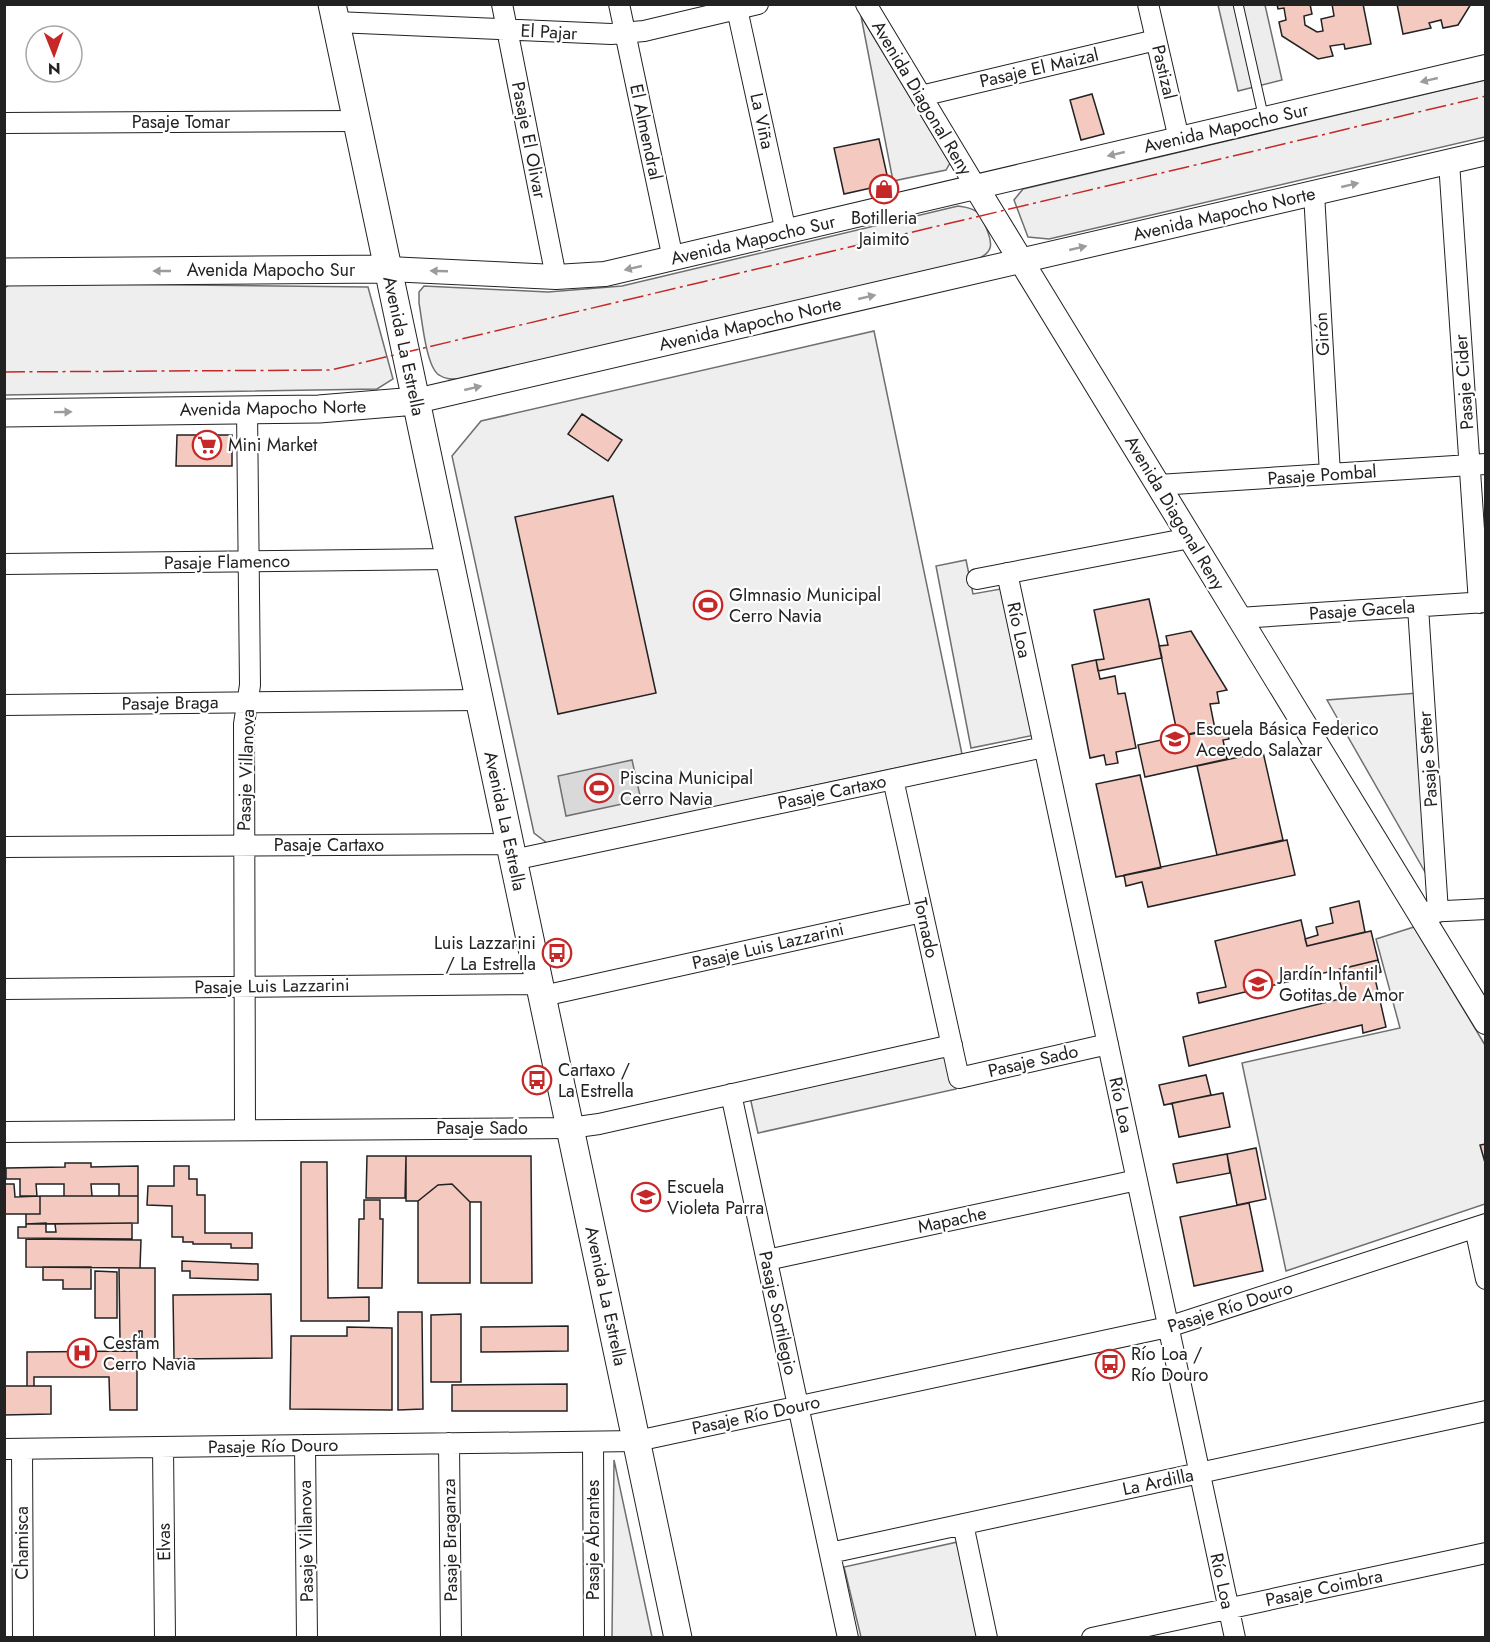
<svg xmlns="http://www.w3.org/2000/svg" width="1490" height="1642" font-family="Jost,sans-serif">
	<style>
		.green { fill: #eee; stroke: #6f6f6f; stroke-width: 1.5 }
		.parking { fill: #ededed; stroke: #6f6f6f; stroke-width: 1.5 }
		.water { fill: #d9d9d9; stroke: #6f6f6f; stroke-width: 1.5 }
		.building { fill: #f3c9c0; stroke: #222; stroke-width: 1.5 }
		.lines { fill: none; stroke-linecap: round; stroke-linejoin: round }
		.service-casing { stroke: #222; stroke-width: 11 }
		.minor-casing { stroke: #222; stroke-width: 22 }
		.tertiary-casing { stroke: #222; stroke-width: 26 }
		.secondary-casing { stroke: #222; stroke-width: 29 }
		.service { stroke: #fff; stroke-width: 9 }
		.minor { stroke: #fff; stroke-width: 20 }
		.tertiary { stroke: #fff; stroke-width: 24 }
		.secondary { stroke: #fff; stroke-width: 27 }
		.power { stroke: #c62828; stroke-width: 1.5; stroke-dasharray: 21 4.5 3 4.5; stroke-linecap: butt }
		.oneway { fill: #9c9c9c }
		.labels { text-anchor: middle; dominant-baseline: central; stroke-width: 4.5; stroke-linejoin: round; paint-order: stroke }
		.street-label { font-size: 18px; fill: #222; stroke: #fff }
		.poi-label { font-size: 18px; fill: #222; stroke: #fff; text-anchor: start }
	</style>
	<rect width="100%" height="100%" fill="#fff"/>
	<path class="green" d="M861 16 950 163 946 170 893 181Z
		M1485 80V137L1049 239 1028 237 1014 200 1023 189Z
		M958 206C965 207 971 207 977 212 982 216 993 240 990 248 988 255 978 259 971 262L463 379C455 379 446 380 439 375 426 367 422 319 419 303V292L424 286 548 292 622 286Z
		M11 283 368 287 393 379 377 389 5 395V288Z
		M874 331 962 754 547 843 534 833 452 456 481 421Z
		M966 560 973 594 1006 588 1035 735 971 748 936 566Z
		M1418 693 1429 879 1327 700Z
		M1414 927 1485 1045V1204L1286 1271 1242 1063 1400 1028 1376 939Z
		M945 1056 956 1089 758 1133 750 1097Z
		M614 1460 652 1637H612Z
		M962 1541 979 1637H861L844 1567Z"/>
	<path class="parking" d="M1218 5H1265L1282 80 1238 91Z"/>
	<path class="water" d="M632 760 641 800 566 816 558 776Z"/>
	<path class="building" d="M1277 4H1310L1312 14 1304 16 1305 25 1317 32 1323 31 1321 19 1334 16 1332 4H1363L1371 44 1345 49 1344 44 1330 46 1333 56 1318 59 1282 36 1279 22 1286 20 1284 8 1278 9Z
		M1397 4H1471L1458 25 1443 28 1441 20 1429 23 1431 28 1403 34Z
		M1092 94 1104 134 1081 140 1070 100Z
		M879 139 889 184 844 194 834 148Z
		M582 414 622 440 608 461 568 434Z
		M177 435H232V466H176Z
		M613 496 656 693 558 714 515 517Z
		M1149 599 1162 658 1098 671 1096 660 1104 659 1094 610Z
		M1191 631 1227 690 1217 692 1219 703 1210 704 1215 729 1178 737 1159 646 1168 645 1166 636Z
		M1096 660 1100 679 1115 676 1118 694 1125 693 1136 748 1116 752 1118 763 1106 765 1104 755 1090 758 1072 665Z
		M1226 726 1229 739 1223 740 1227 759 1145 777 1138 745Z
		M1263 752 1283 840 1217 855 1197 766Z
		M1140 775 1161 868 1116 877 1096 784Z
		M1287 840 1295 875 1148 907 1142 882 1126 886 1124 875Z
		M1359 901 1365 932 1307 946 1305 939 1318 935 1316 927 1333 923 1330 908Z
		M1301 920 1307 946 1371 931 1378 960 1199 1003 1197 993 1226 987 1215 941Z
		M1378 960 1381 972 1374 974 1386 1027 1363 1033 1362 1025 1189 1066 1183 1037 1344 998 1337 970Z
		M1206 1075 1211 1095 1164 1105 1159 1085Z
		M1223 1093 1230 1127 1179 1137 1172 1103Z
		M1486 1144V1166L1480 1145Z
		M1256 1148 1266 1199 1237 1205 1227 1154Z
		M1227 1154 1230 1173 1177 1183 1173 1164Z
		M367 1156H406L405 1198H366Z
		M406 1156H531L532 1283H481V1202H470L452 1184 438 1185 418 1201H406Z
		M301 1162H327L328 1298 369 1297V1321H301Z
		M65 1163H91V1167L138 1166V1196H119V1184H91L92 1196H64V1184H36L37 1196H20V1179H6V1168L65 1167Z
		M174 1166H189V1179H197V1195H205V1233H252V1248H231V1244H193V1242H183V1237H172V1206L147 1205 148 1186H174Z
		M4 1184H14L15 1197 40 1196V1214H4Z
		M452 1184 470 1202V1283H418V1201L438 1185Z
		M40 1196H138V1223L26 1224V1214H40Z
		M364 1200H380V1219H383L382 1288H358L359 1219H364Z
		M1249 1203 1263 1271 1194 1286 1180 1217Z
		M46 1223V1232H56L55 1224 132 1223V1239L18 1238V1227H26V1224Z
		M26 1239 141 1240 140 1268 26 1267Z
		M182 1261 258 1264V1280L190 1278V1271H182Z
		M43 1267H91V1289H63V1280H43Z
		M119 1268H155V1342H142V1331H139V1341H120Z
		M95 1271 117 1272V1318H95Z
		M271 1294 272 1358 174 1359 173 1295Z
		M398 1312H422L423 1409 398 1410Z
		M461 1314V1382H431V1315Z
		M568 1326V1351L481 1352V1327Z
		M347 1327 392 1328V1410L290 1409 291 1336H347Z
		M137 1351V1410H110L109 1377H34V1386H27V1352Z
		M567 1384V1411H452V1385Z
		M4 1386H51V1414L4 1415Z"/>
	<g class="lines">
		<g class="service-casing">
			<path id="service" d="M1238 4 1264 119"/>
		</g>
		<g class="minor-casing">
			<path id="minor" d="M502 4 556 277
				M619 4 673 259
				M866 4 976 187
				M1148 4 1179 139
				M737 9 786 232
				M336 22 611 34 644 31 758 4
				M921 96 1156 40
				M4 123 357 121
				M1449 162 1479 603
				M1314 193 1330 474
				M1158 485 1486 464
				M4 564 449 559
				M1007 573 1235 1638
				M977 579 1190 538
				M1418 607 1438 912
				M1239 618 1486 602
				M4 705 479 700
				M893 779 959 1078 1108 1044
				M4 847 510 844
				M513 860 1044 747
				M1425 912 1486 909
				M4 989 540 984
				M543 996 922 912
				M731 1094 848 1638
				M245 1130 244 724 250 685 247 410
				M4 1132 570 1128 599 1124 952 1045
				M1475 1228 1486 1279
				M767 1260 1137 1180
				M593 1442 594 1638
				M449 1443 451 1638
				M305 1445 307 1638
				M163 1447 165 1638
				M4 1449 637 1441 1168 1327 1486 1224
				M22 1449 23 1638
				M963 1524 987 1638
				M830 1553 1486 1411
				M1092 1638 1486 1553"/>
		</g>
		<g class="tertiary-casing">
			<path id="tertiary" d="M976 187 1486 1022
				M388 269 556 277 605 274 1486 67
				M416 401 1486 153"/>
		</g>
		<g class="secondary-casing">
			<path id="secondary" d="M332 4 678 1638
				M4 272 388 269
				M4 413 319 409 416 401"/>
		</g>
		<use href="#service" class="service"/>
		<use href="#minor" class="minor"/>
		<use href="#tertiary" class="tertiary"/>
		<use href="#secondary" class="secondary"/>
		<path class="power" d="M4 372 331 370 1486 96"/>
	</g>
	<defs><path id="oneway-solid" d="M-6-.8H1V-3.2L6.5 0L1 3.2V.8H-6Z" transform="scale(1.5)"/></defs>
	<g class="oneway">
		<use href="#oneway-solid" transform="translate(1429 80) rotate(167)"/>
		<use href="#oneway-solid" transform="translate(1116 154) rotate(167)"/>
		<use href="#oneway-solid" transform="translate(1350 185) rotate(-13)"/>
		<use href="#oneway-solid" transform="translate(1078 248) rotate(-13)"/>
		<use href="#oneway-solid" transform="translate(633 268) rotate(167)"/>
		<use href="#oneway-solid" transform="translate(162 271) rotate(180)"/>
		<use href="#oneway-solid" transform="translate(439 271) rotate(-178)"/>
		<use href="#oneway-solid" transform="translate(867 297) rotate(-13)"/>
		<use href="#oneway-solid" transform="translate(473 388) rotate(-13)"/>
		<use href="#oneway-solid" transform="translate(63 412) rotate(-1)"/>
	</g>
	<defs>
		<g id="shop-ring" transform="scale(1.5)"><circle r="9.5" fill="#fff" stroke="#c62828" stroke-width="1.5"/><path d="M-5-2.5h2.3a2.7 3.5 0 0 1 5.4 0H5L5.5 6h-11ZM-1.5-2.5h3a1.5 2.3 0 0 0-3 0Z" fill="#c62828"/></g>
		<g id="supermarket-ring" transform="scale(1.5)"><circle r="9.5" fill="#fff" stroke="#c62828" stroke-width="1.5"/><path d="M-6-5.5h2.5l.6 2H6L4.5 2H-2.5L-4.4-4H-6ZM-1.5 3.2a1.3 1.3 0 1 0 .1 0ZM3 3.2a1.3 1.3 0 1 0 .1 0Z" fill="#c62828"/></g>
		<g id="stadium-ring" transform="scale(1.5)"><circle r="9.5" fill="#fff" stroke="#c62828" stroke-width="1.5"/><path d="M0-5a6.5 5 0 1 0 0 10a6.5 5 0 1 0 0-10ZM-3.5-1.8h7v3.6h-7Z" fill="#c62828"/></g>
		<g id="school-ring" transform="scale(1.5)"><circle r="9.5" fill="#fff" stroke="#c62828" stroke-width="1.5"/><path d="M0-5L7-2L0 1L-7-2ZM-4 1L0 2.5L4 1V4Q0 6-4 4Z" fill="#c62828"/></g>
		<g id="bus-ring" transform="scale(1.5)"><circle r="9.5" fill="#fff" stroke="#c62828" stroke-width="1.5"/><path d="M-5-6H5V4H4V6H2V4H-2V6H-4V4H-5ZM-3.5-4V0h7V-4ZM-3.5 1.2v1.5H-2V1.2ZM2 1.2v1.5H3.5V1.2Z" fill="#c62828"/></g>
		<g id="hospital-ring" transform="scale(1.5)"><circle r="9.5" fill="#fff" stroke="#c62828" stroke-width="1.5"/><path d="M-5-5h3v3.5h4V-5h3V5h-3V1.5h-4V5h-3Z" fill="#c62828"/></g>
	</defs>
	<g fill-rule="evenodd">
		<use href="#shop-ring" x="884" y="189"/>
		<use href="#supermarket-ring" x="207" y="445"/>
		<use href="#stadium-ring" x="708" y="605"/>
		<use href="#school-ring" x="1175" y="739"/>
		<use href="#stadium-ring" x="599" y="788"/>
		<use href="#bus-ring" x="557" y="953"/>
		<use href="#school-ring" x="1258" y="984"/>
		<use href="#bus-ring" x="537" y="1080"/>
		<use href="#school-ring" x="646" y="1197"/>
		<use href="#hospital-ring" x="82" y="1353"/>
		<use href="#bus-ring" x="1110" y="1364"/>
	</g>
	<g class="labels">
		<g class="street-label">
			<text transform="translate(549 32) rotate(3)">El Pajar</text>
			<text transform="translate(1039 68) rotate(-13)">Pasaje El Maizal</text>
			<text transform="translate(1164 72) rotate(77)">Pastizal</text>
			<text transform="translate(922 98) rotate(59)">Avenida Diagonal Reny</text>
			<text transform="translate(762 121) rotate(78)">La Viña</text>
			<text x="181" y="122">Pasaje Tomar</text>
			<text transform="translate(1226 128) rotate(-13)">Avenida Mapocho Sur</text>
			<text transform="translate(646 132) rotate(78)">El Almendral</text>
			<text transform="translate(529 140) rotate(79)">Pasaje El Olivar</text>
			<text transform="translate(1224 214) rotate(-13)">Avenida Mapocho Norte</text>
			<text transform="translate(753 240) rotate(-13)">Avenida Mapocho Sur</text>
			<text x="271" y="270">Avenida Mapocho Sur</text>
			<text transform="translate(750 324) rotate(-13)">Avenida Mapocho Norte</text>
			<text transform="translate(1322 334) rotate(-93)">Girón</text>
			<text transform="translate(404 346) rotate(78)">Avenida La Estrella</text>
			<text transform="translate(1464 382) rotate(-94)">Pasaje Cider</text>
			<text transform="translate(273 408) rotate(-1)">Avenida Mapocho Norte</text>
			<text transform="translate(1322 475) rotate(-4)">Pasaje Pombal</text>
			<text transform="translate(1175 513) rotate(59)">Avenida Diagonal Reny</text>
			<text transform="translate(227 562) rotate(-1)">Pasaje Flamenco</text>
			<text transform="translate(1362 610) rotate(-4)">Pasaje Gacela</text>
			<text transform="translate(1019 630) rotate(78)">Río Loa</text>
			<text transform="translate(170 703) rotate(-1)">Pasaje Braga</text>
			<text transform="translate(1428 759) rotate(-94)">Pasaje Setter</text>
			<text transform="translate(246 770) rotate(-88)">Pasaje Villanova</text>
			<text transform="translate(832 792) rotate(-12)">Pasaje Cartaxo</text>
			<text transform="translate(505 821) rotate(78)">Avenida La Estrella</text>
			<text x="329" y="845">Pasaje Cartaxo</text>
			<text transform="translate(926 928) rotate(78)">Tornado</text>
			<text transform="translate(768 946) rotate(-13)">Pasaje Luis Lazzarini</text>
			<text transform="translate(272 986) rotate(-1)">Pasaje Luis Lazzarini</text>
			<text transform="translate(1033 1061) rotate(-13)">Pasaje Sado</text>
			<text transform="translate(1121 1105) rotate(78)">Río Loa</text>
			<text x="482" y="1128">Pasaje Sado</text>
			<text transform="translate(952 1220) rotate(-12)">Mapache</text>
			<text transform="translate(606 1296) rotate(78)">Avenida La Estrella</text>
			<text transform="translate(1230 1307) rotate(-18)">Pasaje Río Douro</text>
			<text transform="translate(778 1313) rotate(78)">Pasaje Sortilegio</text>
			<text transform="translate(756 1415) rotate(-12)">Pasaje Río Douro</text>
			<text transform="translate(273 1446) rotate(-1)">Pasaje Río Douro</text>
			<text transform="translate(1158 1482) rotate(-12)">La Ardilla</text>
			<text transform="translate(450 1540) rotate(-91)">Pasaje Braganza</text>
			<text transform="translate(593 1540) rotate(-90)">Pasaje Abrantes</text>
			<text transform="translate(306 1541) rotate(-91)">Pasaje Villanova</text>
			<text transform="translate(164 1542) rotate(-91)">Elvas</text>
			<text transform="translate(22 1543) rotate(-90)">Chamisca</text>
			<text transform="translate(1222 1581) rotate(78)">Río Loa</text>
			<text transform="translate(1324 1588) rotate(-12)">Pasaje Coimbra</text>
		</g>
		<g class="poi-label">
			<text x="884" y="218" text-anchor="middle">Botilleria<tspan x="884" dy="21">Jaimito</tspan></text>
			<text x="228" y="445">Mini Market</text>
			<text x="729" y="595">GImnasio Municipal<tspan x="729" dy="21">Cerro Navia</tspan></text>
			<text x="1196" y="729">Escuela Básica Federico<tspan x="1196" dy="21">Acevedo Salazar</tspan></text>
			<text x="620" y="778">Piscina Municipal<tspan x="620" dy="21">Cerro Navia</tspan></text>
			<text x="536" y="943" text-anchor="end">Luis Lazzarini<tspan x="536" dy="21">/ La Estrella</tspan></text>
			<text x="1279" y="974">Jardín Infantil<tspan x="1279" dy="21">Gotitas de Amor</tspan></text>
			<text x="558" y="1070">Cartaxo /<tspan x="558" dy="21">La Estrella</tspan></text>
			<text x="667" y="1187">Escuela<tspan x="667" dy="21">Violeta Parra</tspan></text>
			<text x="103" y="1343">Cesfam<tspan x="103" dy="21">Cerro Navia</tspan></text>
			<text x="1131" y="1354">Río Loa /<tspan x="1131" dy="21">Río Douro</tspan></text>
		</g>
	</g>
	<rect width="1490" height="1642" fill="none" stroke="#222222" stroke-width="12"/>
	<g transform="translate(54 54) rotate(179)"><circle r="28" fill="#ffffff" stroke="#a7a7a7" stroke-width="1.5"/>
	<path d="M0-4.5L10 22L0 15L-10 22Z" fill="#c62828"/>
	<text y="-9" font-size="16" font-weight="bold" text-anchor="middle" fill="#222222">N</text>
	</g>
</svg>
